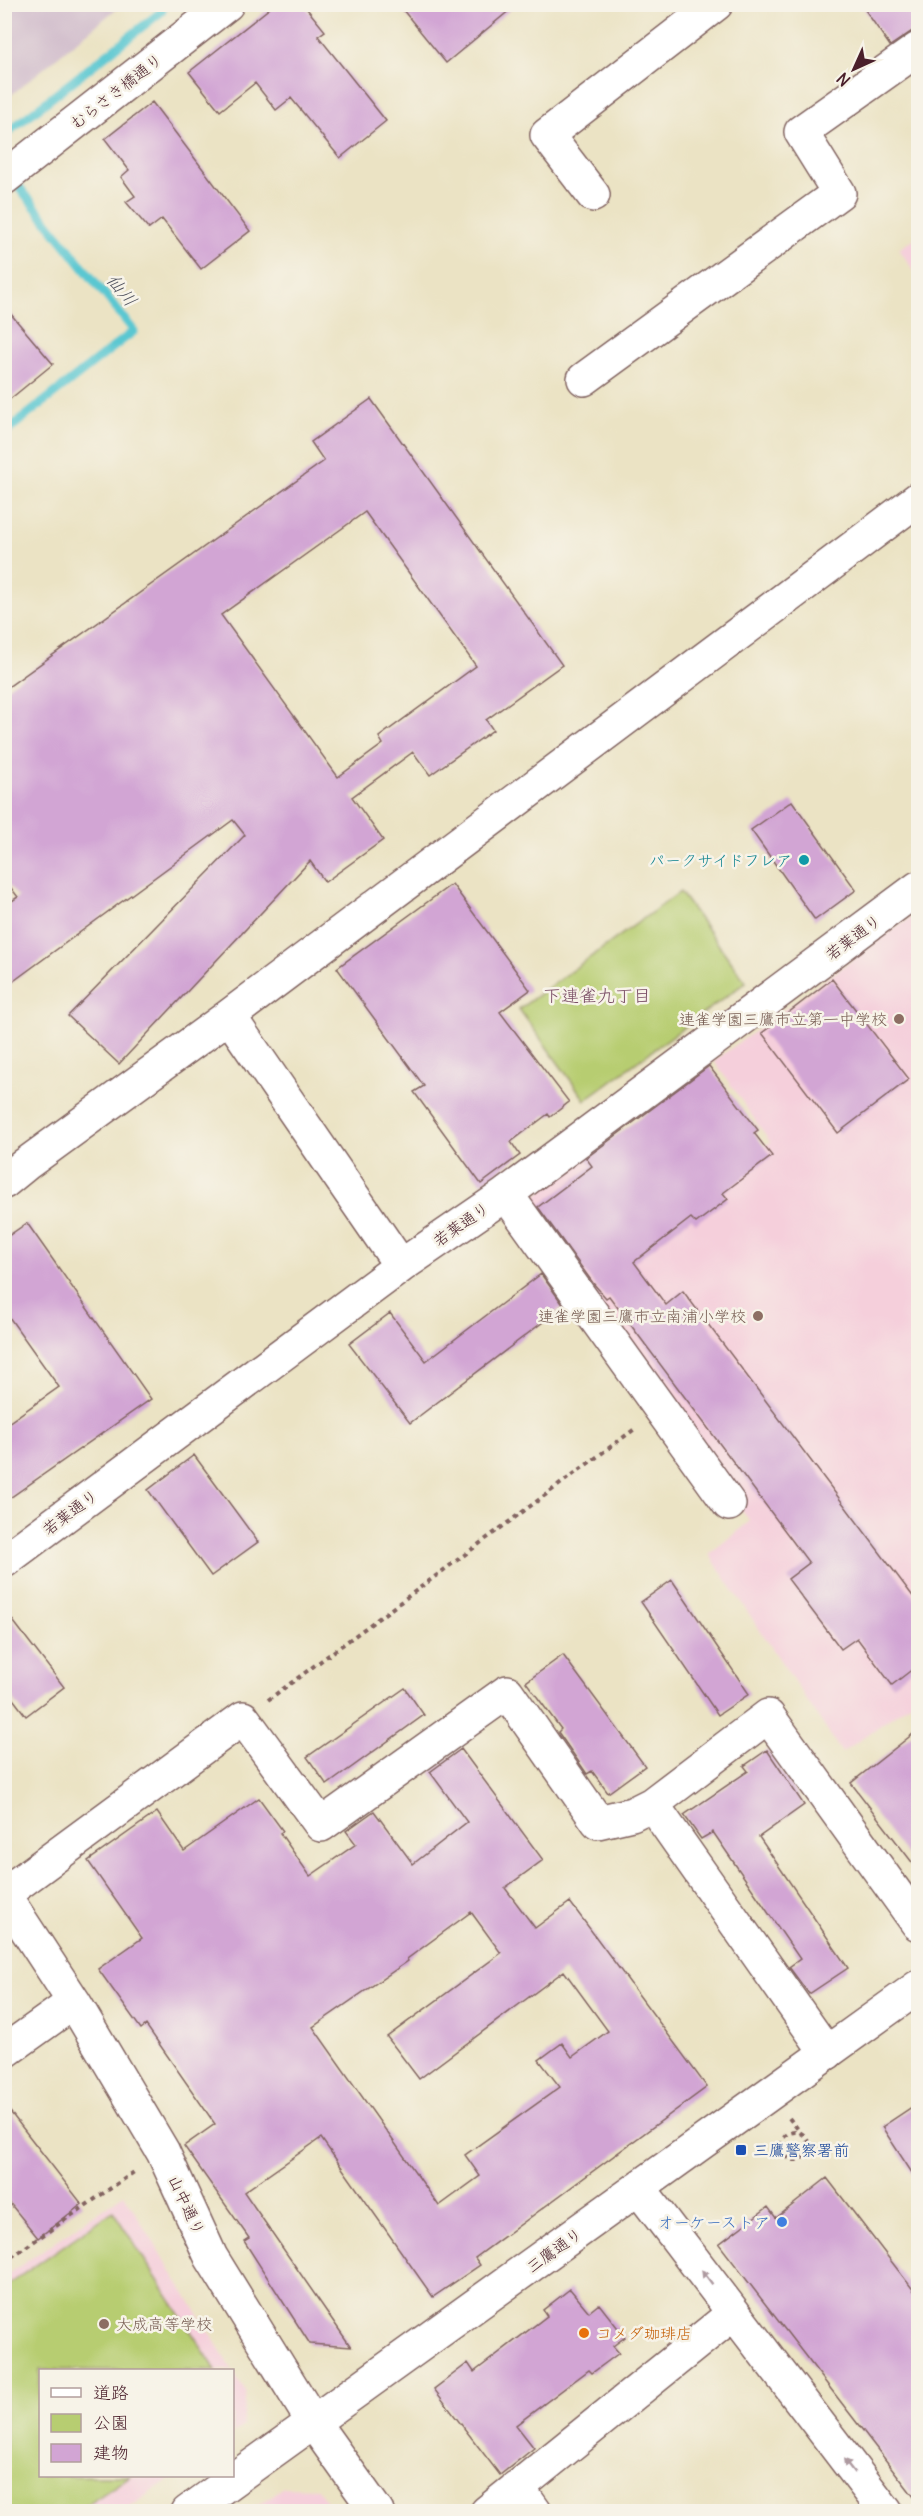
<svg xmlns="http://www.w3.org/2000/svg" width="923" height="2516" font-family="Delius,'Klee One',sans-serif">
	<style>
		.built { fill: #f5cfdb }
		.industrial { fill: #d1bdcc }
		.green { fill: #b7cd71; stroke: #80764e; stroke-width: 1.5 }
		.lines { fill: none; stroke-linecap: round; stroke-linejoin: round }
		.stream { stroke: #5ac7d1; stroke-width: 9 }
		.building { fill: #d2a5d4; fill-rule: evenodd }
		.minor-casing { stroke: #826461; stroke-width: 36 }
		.major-casing { stroke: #826461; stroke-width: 36 }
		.path { stroke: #826461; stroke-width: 4; stroke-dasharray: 4.5 4.5; stroke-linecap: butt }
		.minor { stroke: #fff; stroke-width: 33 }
		.major { stroke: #fff; stroke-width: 33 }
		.oneway { fill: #ae9aa0 }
		.culture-dot { fill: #0f9aa8; stroke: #f7f3e8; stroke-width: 2 }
		.education-dot { fill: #8d6e63; stroke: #f7f3e8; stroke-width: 2 }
		.transit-dot { fill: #1a4fb4; stroke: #f7f3e8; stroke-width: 2 }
		.shop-dot { fill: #3f7fe0; stroke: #f7f3e8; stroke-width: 2 }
		.food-dot { fill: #e8710a; stroke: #f7f3e8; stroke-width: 2 }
		.labels { text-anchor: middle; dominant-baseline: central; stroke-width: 5; stroke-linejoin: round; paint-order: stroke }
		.street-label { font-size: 16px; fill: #4a1f2b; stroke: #f7f3e8 }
		.culture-label { font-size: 16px; fill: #0d838f; stroke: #f7f3e8; text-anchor: end }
		.education-label { font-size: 16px; fill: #785e54; stroke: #f7f3e8; text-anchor: end }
		.transit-label { font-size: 16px; fill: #164399; stroke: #f7f3e8; text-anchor: start }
		.shop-label { font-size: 16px; fill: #366cbe; stroke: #f7f3e8; text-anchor: end }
		.food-label { font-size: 16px; fill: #c56008; stroke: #f7f3e8; text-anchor: start }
		.water-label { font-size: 18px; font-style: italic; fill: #4f515d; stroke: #f7f3e8 }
		.neighbourhood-label { font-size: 18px; fill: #7a4e66; stroke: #f7f3e8 }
	</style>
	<rect width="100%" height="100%" fill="#f7f3e8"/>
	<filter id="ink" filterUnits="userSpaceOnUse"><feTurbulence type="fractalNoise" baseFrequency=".0167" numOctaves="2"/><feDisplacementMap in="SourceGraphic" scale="12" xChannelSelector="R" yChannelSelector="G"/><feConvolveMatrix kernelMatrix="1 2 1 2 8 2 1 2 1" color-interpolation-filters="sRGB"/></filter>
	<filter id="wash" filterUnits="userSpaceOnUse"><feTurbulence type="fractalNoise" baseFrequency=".008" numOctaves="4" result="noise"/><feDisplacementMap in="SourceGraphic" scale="24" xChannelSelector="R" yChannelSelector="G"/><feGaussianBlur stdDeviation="1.35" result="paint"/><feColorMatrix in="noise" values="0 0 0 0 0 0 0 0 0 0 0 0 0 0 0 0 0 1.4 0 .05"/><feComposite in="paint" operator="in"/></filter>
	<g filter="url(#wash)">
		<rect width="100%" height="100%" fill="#ebe3c4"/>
		<path class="built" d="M918 236V277L899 249Z
			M918 912V1698L842 1753 709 1554 750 1521 661 1409 521 1206 606 1143 660 1223 770 1142 714 1061Z
			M124 2194 246 2392 243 2426 233 2434 232 2370H40V2476H174L124 2511H5L4 2277Z
			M284 2487 317 2488 334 2511H250Z"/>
		<path class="industrial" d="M5 4H121V5L5 100Z"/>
		<path class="green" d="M680 892 746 982 585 1100 519 1009Z
			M113 2211 216 2370H40V2476H130L78 2511H5V2287Z"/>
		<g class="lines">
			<path class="stream" d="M4 135 161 12 164 4
				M4 433 134 331 12 178"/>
		</g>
		<g id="blocks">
			<path class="building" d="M275 4H303L325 31 318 36 386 121 340 158 291 98 276 110 255 83 220 111 189 72Z
				M398 4H517L446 63Z
				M861 4H912L918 14V27L890 46Z
				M152 102 250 231 201 269 162 219 149 229 126 202 135 196 121 177 129 170 105 139Z
				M4 306 53 364 4 404Z
				M371 399 562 665 486 720 493 730 430 775 413 752 352 797 383 840 325 882 310 861 119 1064 68 1016 245 835 233 820 4 988V906L18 897 4 879V690L324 461 311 442ZM365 512 476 666 379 737 383 744 338 777 221 615Z
				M792 801 856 890 815 920 751 830Z
				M452 884 530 990 500 1012 569 1102 550 1117 548 1114 511 1142 520 1155 481 1184 414 1092 424 1086 337 968Z
				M832 979 909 1079 838 1133 762 1033Z
				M709 1066 758 1130 754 1133 772 1156 723 1193 728 1199 696 1223 691 1218 634 1262 666 1305 683 1291 918 1603V1665L892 1685 857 1638 841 1649 788 1579 809 1563 609 1296 606 1298 593 1283 538 1207 592 1166 586 1158Z
				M27 1223 151 1399 4 1502V1426L59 1387 4 1310V1239Z
				M541 1274 564 1306 410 1423 349 1344 390 1313 426 1361Z
				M194 1455 258 1542 211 1576 148 1490Z
				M672 1580 749 1694 718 1715 641 1602Z
				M4 1609 64 1687 26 1716 4 1687Z
				M563 1655 645 1766 608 1793 592 1771 587 1774 558 1732 561 1729 526 1682Z
				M405 1688 424 1715 327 1785 307 1757Z
				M918 1730V1870L851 1783Z
				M461 1749 543 1860 505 1888 535 1928 570 1902 707 2087 475 2258 480 2265 433 2297 321 2138 244 2192 351 2347 310 2344 244 2241 249 2238 184 2146 215 2124 146 2025 141 2029 98 1969 142 1938 88 1861 157 1812 184 1851 259 1798 283 1831 280 1833 310 1876 356 1844 346 1831 374 1811 413 1864 467 1822 430 1772ZM471 1912 501 1953 387 2037 419 2079 564 1971 608 2031 572 2057 562 2043 539 2060 560 2087 465 2155 480 2176 439 2206 313 2027 408 1961 407 1959Z
				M767 1750 804 1805 759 1837 848 1968 809 1994 789 1967 800 1959 713 1832 701 1839 684 1815 748 1771 744 1766Z
				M918 2103V2182L882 2127Z
				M4 2104 82 2204 38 2238 4 2196Z
				M827 2178 918 2296V2502L719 2244 768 2207 776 2218Z
				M570 2289 589 2312 599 2304 625 2337 613 2346 619 2353 592 2373 589 2370 516 2425 534 2448 500 2475 434 2389 468 2363 474 2372 547 2316 543 2310Z"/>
		</g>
	</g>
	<g filter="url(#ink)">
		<use href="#blocks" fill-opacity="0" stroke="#826461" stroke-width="1.5"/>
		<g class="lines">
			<g class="minor-casing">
				<path id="minor" d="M4 178 227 4
					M593 195 547 135 716 4
					M584 379 839 193 801 132 918 49
					M229 1016 401 1266
					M4 1182 26 1164 229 1016 918 499
					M506 1194 729 1504
					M4 1561 401 1266 506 1194 918 888
					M4 1894 243 1718 321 1825 507 1692 598 1822 632 1814 652 1804
					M4 1895 74 2002 163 2152 211 2257 313 2422 377 2512
					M4 2052 74 2002
					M827 2053 652 1804 768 1716 918 1924
					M639 2189 886 2512
					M517 2487 535 2512
					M487 2512 734 2313"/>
			</g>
			<g class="major-casing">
				<path id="major" d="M188 2512 918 1987"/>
			</g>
			<path class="path" d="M268 1700 636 1428
				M789 2118 801 2133
				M781 2146a14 14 0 1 1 28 0a14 14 0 1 1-28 0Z
				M4 2262 137 2170"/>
			<use href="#minor" class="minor"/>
			<use href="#major" class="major"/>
		</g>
		<defs><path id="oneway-solid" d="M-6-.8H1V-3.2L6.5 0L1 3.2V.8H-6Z" transform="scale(1.5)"/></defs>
		<g class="oneway">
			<use href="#oneway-solid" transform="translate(707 2277) rotate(-127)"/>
			<use href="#oneway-solid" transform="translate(849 2466) rotate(-128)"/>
		</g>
	</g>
	<circle class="culture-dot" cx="804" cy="860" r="6"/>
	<g class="education-dot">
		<circle cx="899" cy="1019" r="6"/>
		<circle cx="758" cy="1316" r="6"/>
		<circle cx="104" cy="2324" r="6"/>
	</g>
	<rect class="transit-dot" x="735" y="2144" width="12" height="12" rx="3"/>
	<circle class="shop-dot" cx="782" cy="2222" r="6"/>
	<circle class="food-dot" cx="584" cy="2333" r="6"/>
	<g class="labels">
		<g class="street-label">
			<text transform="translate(116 91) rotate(-38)">むらさき橋通り</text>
			<text transform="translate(853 937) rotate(-37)">若葉通り</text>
			<text transform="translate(461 1224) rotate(-35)">若葉通り</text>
			<text transform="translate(70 1512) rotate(-37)">若葉通り</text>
			<text transform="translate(187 2205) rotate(65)">山中通り</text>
			<text transform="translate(554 2250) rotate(-36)">三鷹通り</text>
		</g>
		<g class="culture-label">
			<text x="792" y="860">パークサイドフレア</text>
		</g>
		<g class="education-label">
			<text x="887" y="1019">連雀学園三鷹市立第一中学校</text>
			<text x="746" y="1316">連雀学園三鷹市立南浦小学校</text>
			<text x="116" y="2324" text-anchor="start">大成高等学校</text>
		</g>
		<g class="transit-label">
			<text x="753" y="2150">三鷹警察署前</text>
		</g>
		<g class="shop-label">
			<text x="770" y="2222">オーケーストア</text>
		</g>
		<g class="food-label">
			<text x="596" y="2333">コメダ珈琲店</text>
		</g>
		<g class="water-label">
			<text transform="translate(122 290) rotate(51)">仙川</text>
		</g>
		<g class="neighbourhood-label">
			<text x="597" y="995">下連雀九丁目</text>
		</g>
	</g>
	<rect width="923" height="2516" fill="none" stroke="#f7f3e8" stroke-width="24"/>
	<rect x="39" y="2369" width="195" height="108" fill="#f7f3e8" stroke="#b29e9c" stroke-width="1.5"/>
	<rect x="51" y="2388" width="30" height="9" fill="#ffffff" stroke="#b29e9c" stroke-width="1.5"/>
	<text x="93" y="2399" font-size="18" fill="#4a1f2b">道路</text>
	<rect x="51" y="2414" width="30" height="18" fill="#b7cd71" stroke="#b29e9c" stroke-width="1.5"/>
	<text x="93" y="2429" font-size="18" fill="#4a1f2b">公園</text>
	<rect x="51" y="2444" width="30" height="18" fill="#d2a5d4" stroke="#b29e9c" stroke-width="1.5"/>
	<text x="93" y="2459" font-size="18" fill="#4a1f2b">建物</text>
	<g transform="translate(854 69) rotate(225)" stroke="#f7f3e8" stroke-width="4.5" paint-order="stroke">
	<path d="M0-4.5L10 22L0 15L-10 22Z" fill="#4a1f2b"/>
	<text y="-9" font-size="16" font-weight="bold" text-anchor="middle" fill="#4a1f2b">N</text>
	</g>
</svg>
